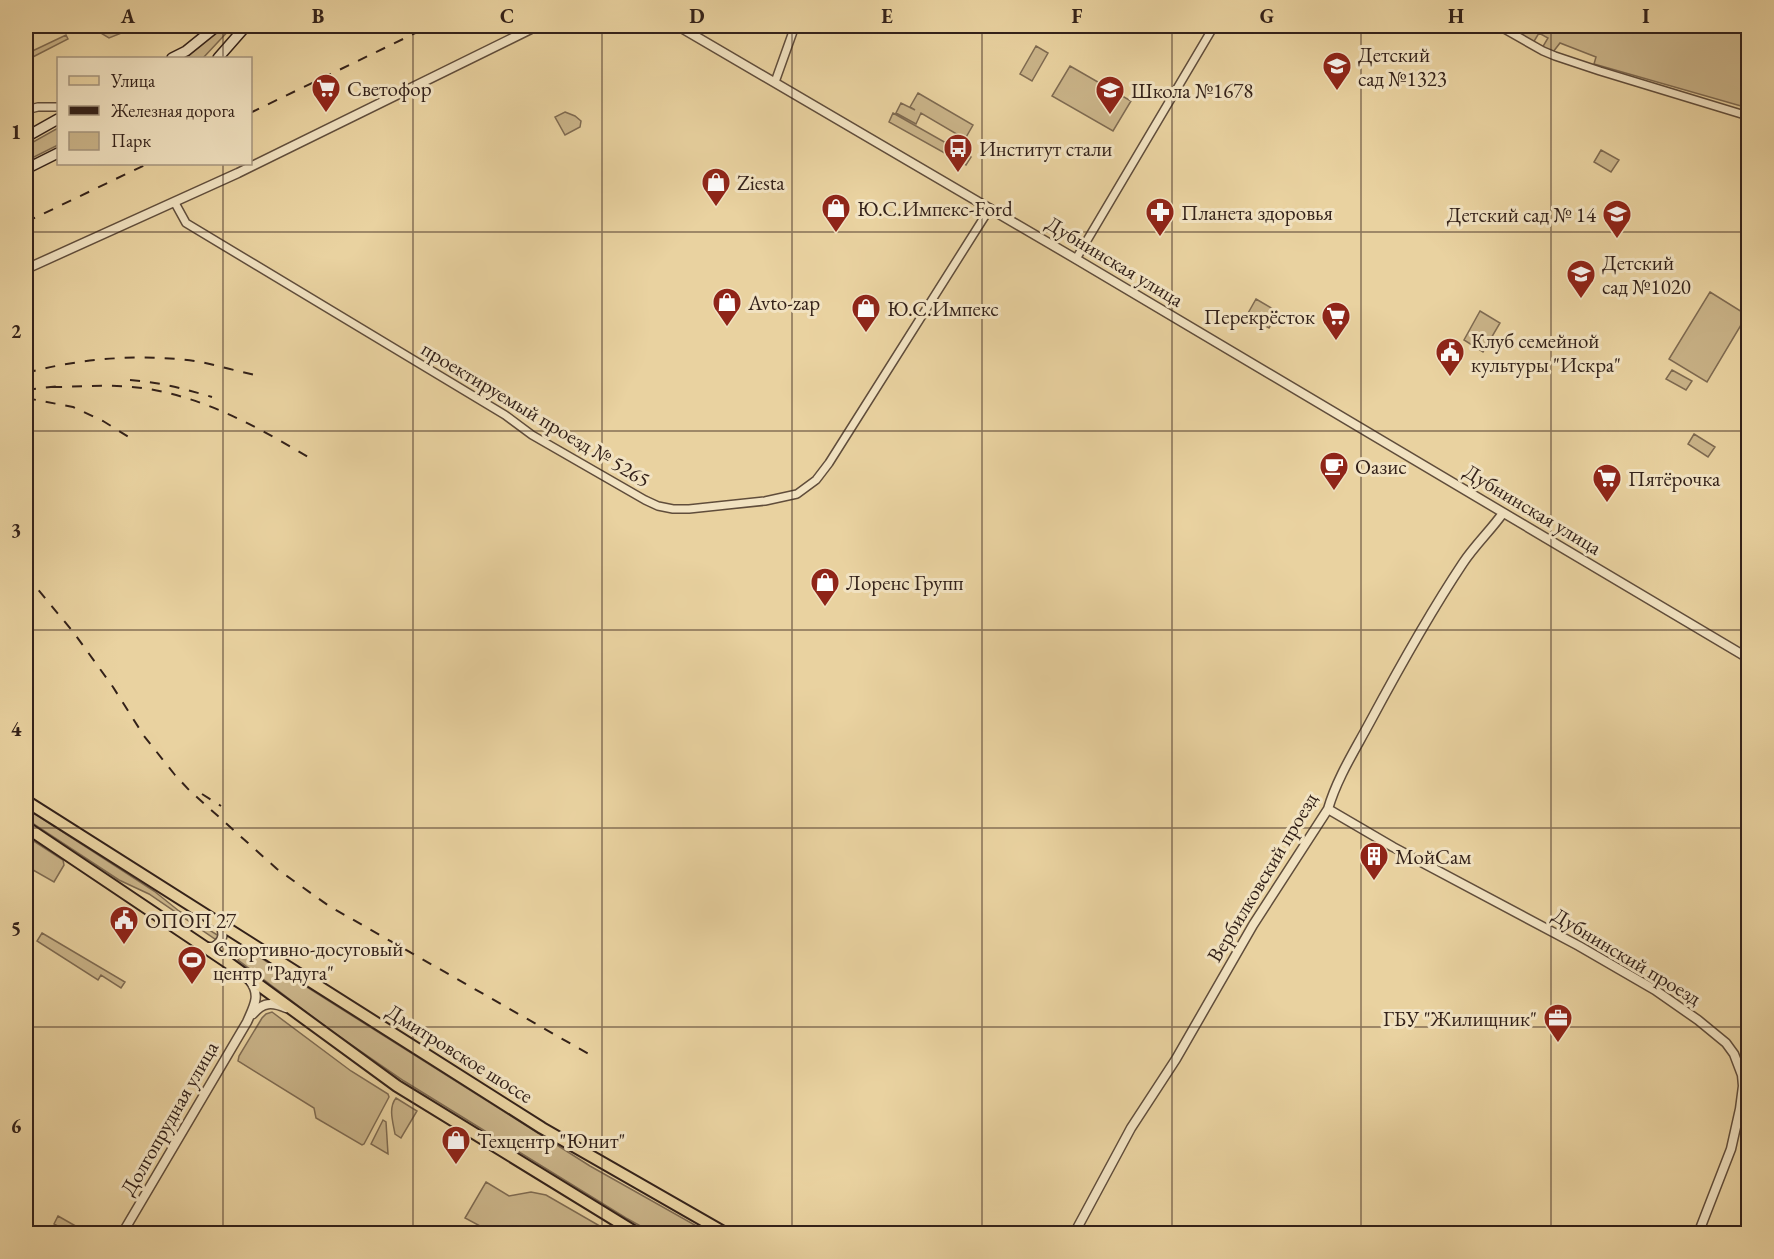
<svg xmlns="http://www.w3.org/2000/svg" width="1774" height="1259" font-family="'EB Garamond',serif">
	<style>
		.green { fill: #cab489; stroke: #7e6a51; stroke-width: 1.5 }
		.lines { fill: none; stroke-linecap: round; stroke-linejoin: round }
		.minor-casing { stroke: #604d3b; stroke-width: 10 }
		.tertiary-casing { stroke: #604d3b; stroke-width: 11 }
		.secondary-casing { stroke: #332119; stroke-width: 12 }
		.primary-casing { stroke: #332119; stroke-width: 14 }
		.minor { stroke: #f1e2c1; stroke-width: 7 }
		.tertiary { stroke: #f1e2c1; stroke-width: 8 }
		.secondary { stroke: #f1e2c1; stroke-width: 9 }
		.primary { stroke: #e9d2a0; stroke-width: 10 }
		.rail { stroke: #332119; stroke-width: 2; stroke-dasharray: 10 10; stroke-linecap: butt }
		.grid { fill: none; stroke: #332119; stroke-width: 1.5; stroke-opacity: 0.55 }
		.labels { text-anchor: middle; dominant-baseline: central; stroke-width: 6; stroke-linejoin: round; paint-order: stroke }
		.poi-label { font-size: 21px; fill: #332119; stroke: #f1e2c1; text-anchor: start }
		.street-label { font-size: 21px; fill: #332119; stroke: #f1e2c1 }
		.neatline { fill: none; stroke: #332119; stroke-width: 2 }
		.grid-label { font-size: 20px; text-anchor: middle; font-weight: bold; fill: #332119 }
	</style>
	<rect width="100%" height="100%" fill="#e9d2a0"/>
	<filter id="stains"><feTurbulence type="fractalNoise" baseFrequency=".00333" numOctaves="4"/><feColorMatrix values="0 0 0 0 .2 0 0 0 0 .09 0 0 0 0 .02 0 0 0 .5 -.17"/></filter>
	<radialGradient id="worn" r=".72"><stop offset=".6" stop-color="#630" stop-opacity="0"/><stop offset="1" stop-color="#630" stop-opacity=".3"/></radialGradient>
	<path class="green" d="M89 26H139L109 38Z
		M224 26H233L203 58H185Z
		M1504 26H1748V108L1594 64 1596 57 1560 43 1553 52 1542 48 1548 38 1539 33 1533 43Z
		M66 35 68 39 27 60 26 59V54Z
		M1036 46 1048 53 1032 81 1020 74Z
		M1070 66 1131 101 1113 131 1052 96Z
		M918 93 973 125 965 139 921 113 916 124 896 113 901 103 915 110 910 107Z
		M565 112 575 116 581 121 580 127 565 135 555 117Z
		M893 113 971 157 966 165 889 122Z
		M58 128V145L26 161V146Z
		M1601 150 1619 160 1611 172 1594 162Z
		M1710 292 1747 315 1707 382 1669 359Z
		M1256 299 1278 312 1269 328 1247 315Z
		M1480 311 1500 323 1483 352 1464 340Z
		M1672 370 1692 381 1686 390 1666 379Z
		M1694 434 1715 447 1708 457 1688 444Z
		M26 808 154 891 179 911 219 936 215 939 149 894 119 880 26 819Z
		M26 836 63 860 64 865 54 882 26 866Z
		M42 933 125 982 121 988 101 975 98 980 37 941Z
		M245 948 590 1166 709 1233H653L626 1218 404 1081 330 1030 238 960Z
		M272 1012 351 1071 388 1094 389 1097 364 1144 362 1145 316 1118 314 1108 238 1061 239 1056 262 1018 266 1014Z
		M396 1098 417 1111 401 1138 395 1134C393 1122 388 1108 396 1098Z
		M383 1120 386 1122 388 1154 371 1144Z
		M486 1182 509 1196 531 1192 546 1195 612 1233H493L465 1218Z
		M58 1216 88 1233H70L54 1224Z"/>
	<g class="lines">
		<g class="minor-casing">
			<path id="minor" d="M1499 26 1543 51 1555 56 1600 71 1748 116
				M775 82 795 26
				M26 110 38 107H58
				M175 203 186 223 505 415 532 435 645 500 658 506 673 509H689L765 501 797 494 816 480 829 463 990 208
				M1076 259 1214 26"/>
		</g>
		<g class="tertiary-casing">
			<path id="tertiary" d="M678 26 1076 259 1748 658
				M26 269 238 173 537 26
				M1328 809 1393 847 1579 946 1655 990 1698 1020 1726 1043 1734 1054 1742 1075 1743 1086 1740 1109 1731 1149 1698 1234
				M205 947H213C224 942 225 932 218 923
				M253 1014C263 1002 272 1002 286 1008
				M122 1234 247 1022C254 1006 261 995 250 981
				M1074 1234 1131 1128 1176 1059 1253 925 1328 809C1337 778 1355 750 1370 722 1399 668 1429 614 1463 563 1475 545 1491 530 1503 513"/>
		</g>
		<g class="secondary-casing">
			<path id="secondary" d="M172 58 186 51 217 26
				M218 58 246 26
				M26 137 58 119
				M26 169 58 153"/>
		</g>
		<g class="primary-casing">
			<path id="primary" d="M26 801 542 1128 727 1234
				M26 827 230 964 397 1086 638 1234"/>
		</g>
		<use href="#minor" class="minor"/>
		<use href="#tertiary" class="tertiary"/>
		<use href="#secondary" class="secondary"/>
		<use href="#primary" class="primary"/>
		<path class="rail" d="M250 113 430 26
			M26 222 147 164
			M26 373C81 358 144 353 201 362 219 366 237 371 255 375
			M130 380C159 382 185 389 212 397
			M52 387C74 387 95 385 117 386 189 388 253 424 313 460
			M26 390 59 386
			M26 398 73 407 103 421 132 439
			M26 575 74 633 113 687 144 736 175 775 190 791 277 869 329 906 594 1057
			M202 794 221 806"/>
	</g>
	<path class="grid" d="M223 26V58M413 26V1234M602 26V1234M792 26V1234M982 26V1234M1172 26V1234M1361 26V1234M1551 26V1234M223 164V1234M26 232H1748M26 431H1748M26 630H1748M26 828H1748M26 1027H1748"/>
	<defs>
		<g id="school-pin" transform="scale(1.5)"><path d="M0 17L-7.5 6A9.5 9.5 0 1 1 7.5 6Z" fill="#8f2418" stroke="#f1e2c1"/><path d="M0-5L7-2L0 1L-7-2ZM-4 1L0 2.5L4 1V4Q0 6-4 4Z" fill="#fff"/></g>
		<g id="supermarket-pin" transform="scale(1.5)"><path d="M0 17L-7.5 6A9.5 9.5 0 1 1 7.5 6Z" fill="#8f2418" stroke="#f1e2c1"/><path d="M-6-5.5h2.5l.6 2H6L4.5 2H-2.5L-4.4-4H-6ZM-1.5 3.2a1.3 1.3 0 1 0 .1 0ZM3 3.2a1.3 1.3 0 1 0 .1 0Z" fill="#fff"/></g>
		<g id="bus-pin" transform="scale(1.5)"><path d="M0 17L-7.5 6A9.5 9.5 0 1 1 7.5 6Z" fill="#8f2418" stroke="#f1e2c1"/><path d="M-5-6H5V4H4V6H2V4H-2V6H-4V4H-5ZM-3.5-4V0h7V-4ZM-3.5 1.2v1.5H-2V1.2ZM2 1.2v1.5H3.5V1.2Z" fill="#fff"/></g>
		<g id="shop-pin" transform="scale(1.5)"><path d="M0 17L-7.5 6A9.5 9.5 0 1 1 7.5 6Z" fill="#8f2418" stroke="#f1e2c1"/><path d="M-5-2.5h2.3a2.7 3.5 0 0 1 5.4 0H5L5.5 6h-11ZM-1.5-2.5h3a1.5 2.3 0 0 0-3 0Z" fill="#fff"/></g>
		<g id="pharmacy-pin" transform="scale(1.5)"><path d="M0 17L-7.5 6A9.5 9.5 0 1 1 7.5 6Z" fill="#8f2418" stroke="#f1e2c1"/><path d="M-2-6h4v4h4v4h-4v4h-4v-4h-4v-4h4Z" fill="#fff"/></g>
		<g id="civic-pin" transform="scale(1.5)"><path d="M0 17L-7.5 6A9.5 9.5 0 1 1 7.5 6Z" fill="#8f2418" stroke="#f1e2c1"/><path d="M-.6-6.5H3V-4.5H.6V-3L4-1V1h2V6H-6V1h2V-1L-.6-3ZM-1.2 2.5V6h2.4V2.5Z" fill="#fff"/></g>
		<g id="cafe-pin" transform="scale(1.5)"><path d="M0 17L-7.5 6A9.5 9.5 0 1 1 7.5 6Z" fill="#8f2418" stroke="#f1e2c1"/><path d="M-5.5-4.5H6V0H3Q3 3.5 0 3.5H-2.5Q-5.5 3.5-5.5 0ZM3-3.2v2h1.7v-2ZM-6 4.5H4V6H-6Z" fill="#fff"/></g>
		<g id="building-pin" transform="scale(1.5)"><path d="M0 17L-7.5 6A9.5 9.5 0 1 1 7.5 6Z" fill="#8f2418" stroke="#f1e2c1"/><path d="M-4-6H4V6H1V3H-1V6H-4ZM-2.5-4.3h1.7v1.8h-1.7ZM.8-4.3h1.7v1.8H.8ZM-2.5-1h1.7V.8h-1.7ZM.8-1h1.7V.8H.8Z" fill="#fff"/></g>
		<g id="stadium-pin" transform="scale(1.5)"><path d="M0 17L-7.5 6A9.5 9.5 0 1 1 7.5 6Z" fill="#8f2418" stroke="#f1e2c1"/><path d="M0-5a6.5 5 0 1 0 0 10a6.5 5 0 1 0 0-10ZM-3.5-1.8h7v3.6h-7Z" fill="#fff"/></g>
		<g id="office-pin" transform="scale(1.5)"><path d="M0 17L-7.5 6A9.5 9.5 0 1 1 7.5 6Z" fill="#8f2418" stroke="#f1e2c1"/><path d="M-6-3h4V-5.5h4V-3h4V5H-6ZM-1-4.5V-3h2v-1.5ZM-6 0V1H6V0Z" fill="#fff"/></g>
	</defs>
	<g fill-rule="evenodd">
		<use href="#school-pin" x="1337" y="66"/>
		<use href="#supermarket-pin" x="326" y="88"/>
		<use href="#school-pin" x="1110" y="90"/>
		<use href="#bus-pin" x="958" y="148"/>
		<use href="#shop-pin" x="716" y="182"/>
		<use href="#shop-pin" x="836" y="208"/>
		<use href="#pharmacy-pin" x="1160" y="212"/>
		<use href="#school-pin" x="1617" y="214"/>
		<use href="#school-pin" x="1581" y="274"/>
		<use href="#shop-pin" x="727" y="302"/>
		<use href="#shop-pin" x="866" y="308"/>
		<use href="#supermarket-pin" x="1336" y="316"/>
		<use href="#civic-pin" x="1450" y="352"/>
		<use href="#cafe-pin" x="1334" y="466"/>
		<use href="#supermarket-pin" x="1607" y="478"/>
		<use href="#shop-pin" x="825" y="582"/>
		<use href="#building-pin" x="1374" y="856"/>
		<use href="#civic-pin" x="124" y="920"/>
		<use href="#stadium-pin" x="192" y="960"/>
		<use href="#office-pin" x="1558" y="1018"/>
		<use href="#shop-pin" x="456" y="1140"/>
	</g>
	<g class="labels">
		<g class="poi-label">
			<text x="1358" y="54">Детский<tspan x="1358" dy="24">сад №1323</tspan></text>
			<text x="347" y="88">Светофор</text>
			<text x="1131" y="90">Школа №1678</text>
			<text x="979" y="148">Институт стали</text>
			<text x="737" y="182">Ziesta</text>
			<text x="857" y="208">Ю.С.Импекс-Ford</text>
			<text x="1181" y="212">Планета здоровья</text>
			<text x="1596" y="214" text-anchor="end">Детский сад № 14</text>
			<text x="1602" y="262">Детский<tspan x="1602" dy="24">сад №1020</tspan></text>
			<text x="748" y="302">Avto-zap</text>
			<text x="887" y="308">Ю.С.Импекс</text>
			<text x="1315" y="316" text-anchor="end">Перекрёсток</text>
			<text x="1471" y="340">Клуб семейной<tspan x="1471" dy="24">культуры "Искра"</tspan></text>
			<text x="1355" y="466">Оазис</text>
			<text x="1628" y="478">Пятёрочка</text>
			<text x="846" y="582">Лоренс Групп</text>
			<text x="1395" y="856">МойСам</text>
			<text x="145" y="920">ОПОП 27</text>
			<text x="213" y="948">Спортивно-досуговый<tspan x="213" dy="24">центр "Радуга"</tspan></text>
			<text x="1537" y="1018" text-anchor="end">ГБУ "Жилищник"</text>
			<text x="477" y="1140">Техцентр "Юнит"</text>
		</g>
		<g class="street-label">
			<text transform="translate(1115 261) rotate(31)">Дубнинская улица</text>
			<text transform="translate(536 414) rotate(31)">проектируемый проезд № 5265</text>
			<text transform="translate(1533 509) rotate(31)">Дубнинская улица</text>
			<text transform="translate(1262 877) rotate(-59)">Вербилковский проезд</text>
			<text transform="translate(1627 956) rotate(31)">Дубнинский проезд</text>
			<text transform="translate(460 1053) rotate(32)">Дмитровское шоссе</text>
			<text transform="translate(169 1118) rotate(-60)">Долгопрудная улица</text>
		</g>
	</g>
	<rect width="1774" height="1259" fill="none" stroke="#e9d2a0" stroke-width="66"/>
	<rect x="57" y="57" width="195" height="108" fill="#f1e2c1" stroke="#a5957e" stroke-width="1.5"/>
	<rect x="69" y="76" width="30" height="9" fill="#e9d2a0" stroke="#a5957e" stroke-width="1.5"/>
	<text x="111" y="87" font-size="18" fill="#332119">Улица</text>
	<rect x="69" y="106" width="30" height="9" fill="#332119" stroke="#a5957e" stroke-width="1.5"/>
	<text x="111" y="117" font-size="18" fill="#332119">Железная дорога</text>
	<rect x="69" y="132" width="30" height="18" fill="#cab489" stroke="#a5957e" stroke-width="1.5"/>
	<text x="111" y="147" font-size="18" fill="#332119">Парк</text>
	<rect x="33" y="33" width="1708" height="1193" class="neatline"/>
	<g class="grid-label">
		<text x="128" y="23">A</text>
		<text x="318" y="23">B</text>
		<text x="507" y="23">C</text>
		<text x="697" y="23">D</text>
		<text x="887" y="23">E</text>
		<text x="1077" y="23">F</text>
		<text x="1267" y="23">G</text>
		<text x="1456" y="23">H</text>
		<text x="1646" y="23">I</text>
		<text x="16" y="139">1</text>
		<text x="16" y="338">2</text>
		<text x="16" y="537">3</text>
		<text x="16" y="736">4</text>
		<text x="16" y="935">5</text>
		<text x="16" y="1133">6</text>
	</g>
	<rect width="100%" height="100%" filter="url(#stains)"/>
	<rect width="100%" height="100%" fill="url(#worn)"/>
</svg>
